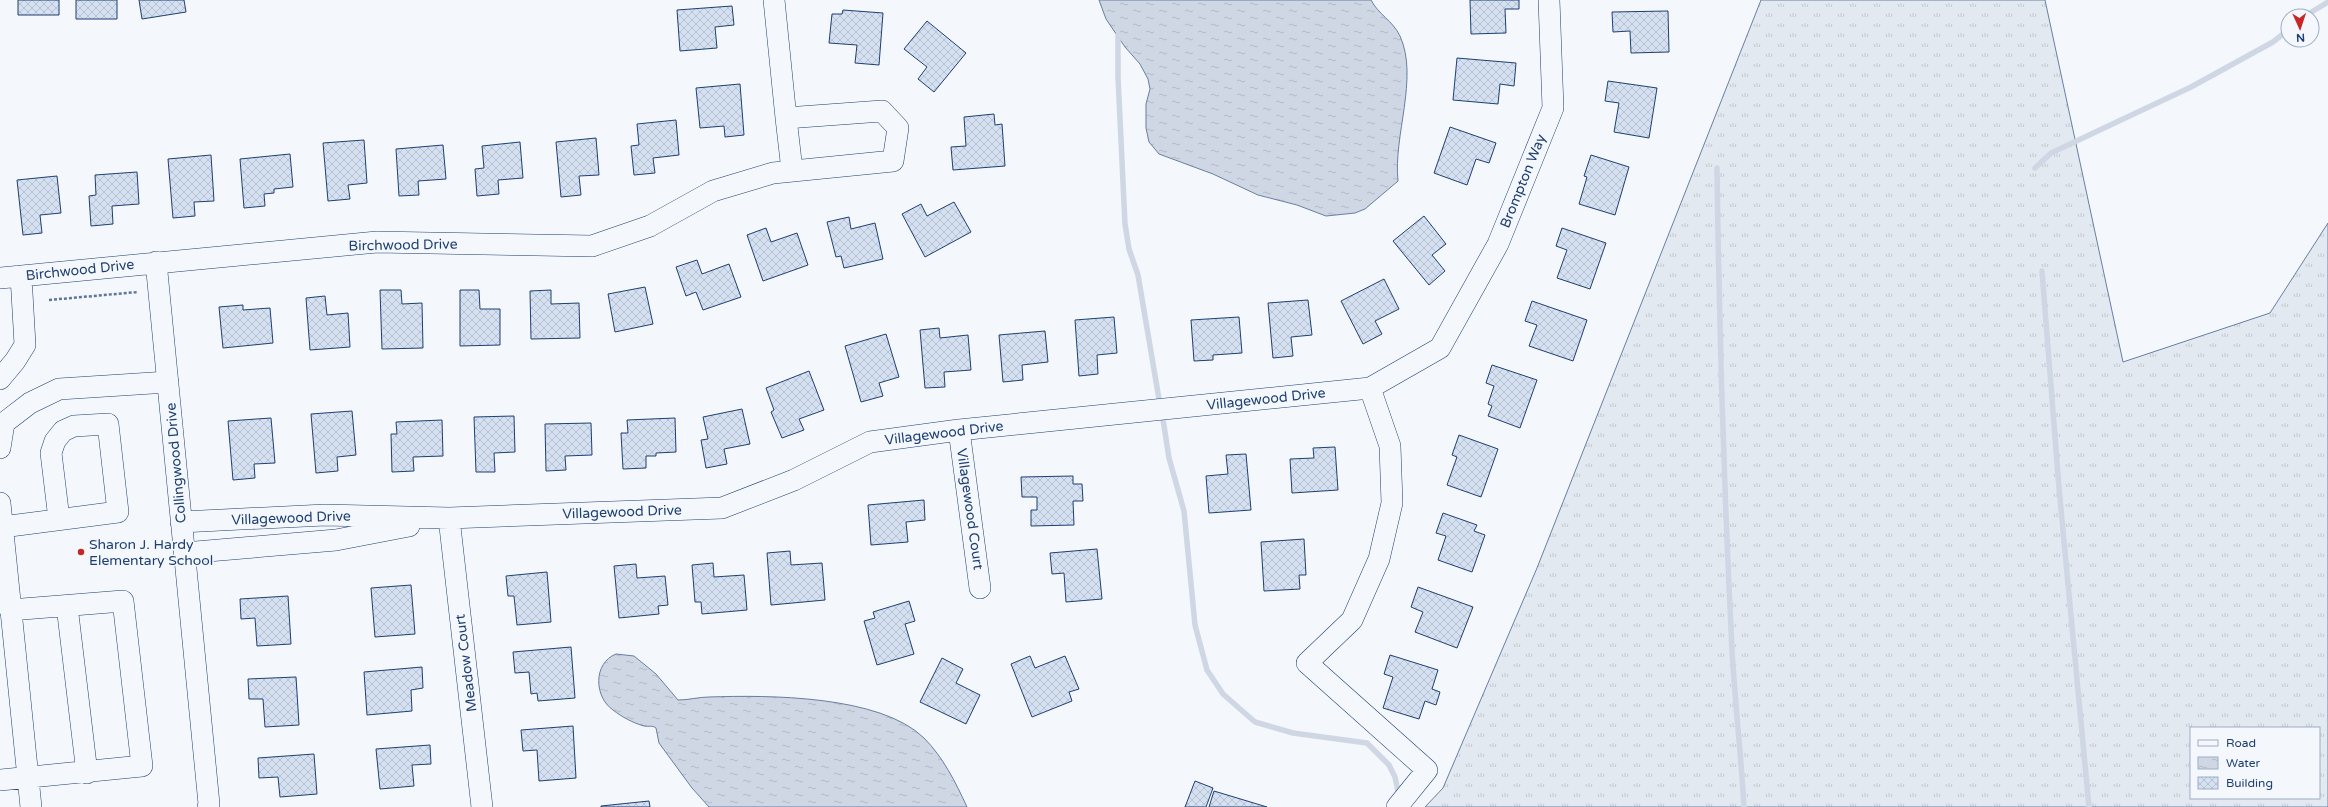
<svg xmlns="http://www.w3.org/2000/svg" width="2328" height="807" font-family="'Varela Round',sans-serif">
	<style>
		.grass { fill: url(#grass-tufts); stroke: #687fa3; fill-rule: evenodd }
		.water { fill: url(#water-ripples); stroke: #687fa3 }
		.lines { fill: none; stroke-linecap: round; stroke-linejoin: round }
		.stream { stroke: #cfd7e4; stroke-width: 5.5 }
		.building { fill: url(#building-cross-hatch); stroke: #1d3f73 }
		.minor-casing { stroke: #1d3f73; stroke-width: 22 }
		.path { stroke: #5e769c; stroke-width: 2.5; stroke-dasharray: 3 2; stroke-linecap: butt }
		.minor { stroke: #f4f7fb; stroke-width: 21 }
		.poi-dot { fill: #c62828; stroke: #f4f7fb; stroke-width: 1.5 }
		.labels { text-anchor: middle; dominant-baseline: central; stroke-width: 3; stroke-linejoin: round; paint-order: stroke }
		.street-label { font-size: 14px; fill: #1d3f73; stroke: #f4f7fb }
		.poi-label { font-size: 14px; fill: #1d3f73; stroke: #f4f7fb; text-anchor: start }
	</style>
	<defs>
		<pattern id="grass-tufts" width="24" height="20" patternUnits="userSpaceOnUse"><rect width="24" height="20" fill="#e3e9f0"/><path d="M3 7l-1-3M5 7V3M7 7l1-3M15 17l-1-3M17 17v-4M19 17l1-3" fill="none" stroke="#c2c9d1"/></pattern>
		<pattern id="water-ripples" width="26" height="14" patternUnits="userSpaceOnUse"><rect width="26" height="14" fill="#cfd7e4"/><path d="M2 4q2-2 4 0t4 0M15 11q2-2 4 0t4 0" fill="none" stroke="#b1bac7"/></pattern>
		<pattern id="building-cross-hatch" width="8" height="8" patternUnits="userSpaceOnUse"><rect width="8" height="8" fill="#d5e0f0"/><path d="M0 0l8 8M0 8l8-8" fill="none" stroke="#b6c1d1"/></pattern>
	</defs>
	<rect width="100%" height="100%" fill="#f4f7fb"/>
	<path class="grass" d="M1761 0H2045L2123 362 2270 313 2328 223V807H1425L1443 788 1537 568ZM2191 728H2319V798H2191Z"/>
	<path class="water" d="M1099 0H1371C1378 14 1393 21 1400 36 1419 78 1393 136 1398 181L1365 209 1355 213 1326 216 1297 205 1258 195 1213 174 1159 154 1149 142 1146 128V104L1150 89 1148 79 1140 64 1125 47 1106 19Z
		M616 654 634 656 656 674 678 700C689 700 699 697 709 697 768 695 880 695 924 738 943 757 956 783 967 807H709L692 788 659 743 656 728C652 725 649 727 644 726 633 723 622 717 613 710 594 697 593 663 616 654Z"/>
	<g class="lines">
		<path class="stream" d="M2305 16 2328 2
			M1118 35V77L1125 224 1129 249 1138 275 1160 405
			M1717 168C1719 329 1724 489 1732 650 1735 702 1741 755 1744 807
			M2035 168 2051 153 2191 87 2273 42 2288 30
			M2042 271 2059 488 2089 807
			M1162 413 1169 458 1184 511 1195 625 1207 670 1223 694 1255 722 1293 733 1367 743 1389 765 1395 777 1399 796"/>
	</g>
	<path class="building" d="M18 0H59V15H18Z
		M76 0H117V19H76Z
		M139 0H184L186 12 142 19Z
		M1470 0H1519V9H1505L1506 33 1471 34Z
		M732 6 734 25 715 27 717 48 680 51 677 10Z
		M843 10 883 13 879 65 855 63 857 45 829 43 832 14H842Z
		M1668 11 1669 52 1631 53 1630 31 1613 32 1612 12Z
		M927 21 966 53 934 92 918 79 927 67 904 49Z
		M1457 58 1516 63 1514 86 1500 84 1498 104 1453 100Z
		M1608 81 1657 88 1649 138 1614 132 1619 103 1605 101Z
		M740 84 744 135 725 137 724 126 700 128 696 88Z
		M994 114 995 125 1002 124 1005 166 953 170 951 147 966 146 964 117Z
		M676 120 679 155 653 158 655 173 634 175 631 146 639 145 637 124Z
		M1450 127 1496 143 1489 163 1476 159 1467 185 1434 173Z
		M596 138 599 175 579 176 581 195 561 197 556 142Z
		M364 140 367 183 348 185 350 199 328 201 323 143Z
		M520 142 523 178 498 180 499 194 477 196 475 169 484 168 482 146Z
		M443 145 446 179 418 181 419 195 399 196 396 149Z
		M290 154 293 187 274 189V193L264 194 265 206 244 208 240 159Z
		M211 155 214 201 194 202 195 216 173 218 168 159Z
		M1591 155 1629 167 1615 215 1579 204 1587 177 1584 176Z
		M137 172 139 204 112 206 113 224 91 226 89 196 96 195 95 175Z
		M57 176 61 213 40 215 42 233 23 235 17 180Z
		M954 202 971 232 925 257 902 214 921 204 927 216Z
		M1424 216 1446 244 1432 255 1445 271 1429 285 1393 241Z
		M849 217 851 229 875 223 883 259 844 268 841 256 836 257 827 222Z
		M766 228 771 242 797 233 808 265 763 281 747 235Z
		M1562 228 1606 243 1590 289 1557 278 1567 250 1556 246Z
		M697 260 702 274 729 264 741 297 703 310 696 292 686 296 676 267Z
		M1384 279 1399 309 1375 321 1382 334 1363 344 1341 301Z
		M645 287 653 324 615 332 608 294Z
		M380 290H401L402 304 422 303 423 348 382 349Z
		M460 290H479L480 309H500V345L460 346Z
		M551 290V304L579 303 580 338 531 339 530 291Z
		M325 296 327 315 348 313 350 347 310 350 306 298Z
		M1308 300 1312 335 1291 337 1293 356 1273 358 1268 303Z
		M1532 301 1587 320 1573 361 1529 346 1537 325 1525 321Z
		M243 305V310L270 308 273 343 223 348 219 307Z
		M1114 317 1117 353 1097 355 1098 374 1079 376 1075 320Z
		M1239 317 1242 353 1213 355V360L1194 361 1191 320Z
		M939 328 940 338 968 335 971 370 944 372 945 387 925 388 920 330Z
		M1045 331 1048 362 1022 365 1023 380 1003 382 999 335Z
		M886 334 899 377 879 383 883 396 861 402 845 346Z
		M1492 365 1537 380 1520 428 1488 416 1492 406 1488 404 1494 386 1486 383Z
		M809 371 824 410 799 419 804 430 782 438 771 412 774 410 766 388Z
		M742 409 750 444 724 449 727 464 706 468 701 440 708 439 703 417Z
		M352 411 356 455 337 457 338 471 316 473 311 414Z
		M514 416 515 452 494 453 495 472H476L474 417Z
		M271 418 275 463 254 464 255 478 233 480 228 421Z
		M675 418 676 452 656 453V456H646V468L623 469 621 433H628L627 420Z
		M442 420 443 456 413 457 414 471 392 472 391 434H397L396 422Z
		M591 423 592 455 565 456 566 470 546 471 545 424Z
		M1459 435 1498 449 1481 497 1447 485 1457 457 1452 455Z
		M1335 447 1338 490 1292 493 1290 459 1314 458 1313 448Z
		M1246 454 1251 510 1209 513 1206 476 1228 474 1226 455Z
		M1073 476V484H1082L1083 501H1073L1074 525 1031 526V510H1037V497H1022L1021 477Z
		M924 500 925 520 906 522 908 542 871 545 868 505Z
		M1443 513 1477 525 1474 531 1485 535 1472 572 1438 560 1446 536 1436 533Z
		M1304 539 1306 575H1299L1300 589 1264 591 1261 542Z
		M1097 549 1102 599 1066 602 1064 573 1052 574 1050 553Z
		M790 551 791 565 822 563 825 600 771 605 767 553Z
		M713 563 714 577 744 575 747 610 702 614 701 602H695L692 565Z
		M636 564 637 578 665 576 668 605 658 606 659 614 619 618 614 566Z
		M547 572 551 622 517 625 514 596H508L506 576Z
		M411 585 415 634 375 637 371 588Z
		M1418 587 1473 607 1457 648 1415 632 1423 612 1411 607Z
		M288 596 291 644 257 646 255 618 241 619 240 599Z
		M909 601 915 621 905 624 914 654 877 665 864 621 875 618 873 612Z
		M571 647 575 698 538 701 537 693 531 694 529 672 515 673 513 652Z
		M1390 655 1438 670 1432 689 1440 692 1436 705 1425 701 1419 719 1383 708 1393 677 1384 674Z
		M1030 656 1035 668 1065 656 1079 689 1069 692 1072 701 1032 717 1011 664Z
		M942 658 963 669 956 683 980 695 966 724 920 702Z
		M422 667 423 688 411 690 412 711 367 715 364 672Z
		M296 677 299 725 265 727 263 699H249L248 679Z
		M573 726 576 778 539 781 537 750 523 751 521 730Z
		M430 745 431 764 412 765 414 786 380 789 376 749Z
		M314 754 317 794 280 797 278 777 259 778 258 758Z
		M1195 781 1213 788 1206 807H1185Z
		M1214 791 1267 807H1209Z
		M649 801 650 807H601V806Z"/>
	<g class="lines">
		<g class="minor-casing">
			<path id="minor" d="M786 118 792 170
				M156 262 209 804 208 807
				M0 278 377 242 592 246 650 226 713 191 773 173 893 161 898 128 882 111 786 118 774 0
				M0 379 15 361 25 345 21 276
				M1370 388 1390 446 1392 503 1379 559 1352 620 1307 663 1427 770 1397 807
				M959 430 980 588
				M0 448 4 423 30 403 59 389 168 382
				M0 503 31 807
				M449 518 482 807
				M181 522 325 515 449 518 722 508 794 480 870 442 959 430 1370 388 1440 348 1498 244 1553 108 1549 0
				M2 527 118 512 108 424 74 426 63 431 55 441 51 453 59 519
				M184 553 336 540 409 526
				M67 606 87 773
				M0 780 142 766 123 601 10 610"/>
		</g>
		<path class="path" d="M49 300 138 292"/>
		<use href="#minor" class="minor"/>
	</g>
	<circle class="poi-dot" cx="81" cy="552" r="4"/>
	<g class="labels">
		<g class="street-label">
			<text transform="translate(1523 181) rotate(-68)">Brompton Way</text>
			<text transform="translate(403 245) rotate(-1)">Birchwood Drive</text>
			<text transform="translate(80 270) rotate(-6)">Birchwood Drive</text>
			<text transform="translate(1266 399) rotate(-6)">Villagewood Drive</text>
			<text transform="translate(944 433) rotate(-7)">Villagewood Drive</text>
			<text transform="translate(176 463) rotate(-95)">Collingwood Drive</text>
			<text transform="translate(970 509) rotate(82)">Villagewood Court</text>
			<text transform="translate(622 512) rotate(-2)">Villagewood Drive</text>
			<text transform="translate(291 518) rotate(-2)">Villagewood Drive</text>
			<text transform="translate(466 663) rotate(-97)">Meadow Court</text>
		</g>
		<g class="poi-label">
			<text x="89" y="544">Sharon J. Hardy<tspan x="89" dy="16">Elementary School</tspan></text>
		</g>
	</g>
	<rect x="2190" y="727" width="130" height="72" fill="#f4f7fb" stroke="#9eadc5"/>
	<rect x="2198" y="740" width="20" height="6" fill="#f4f7fb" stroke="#9eadc5"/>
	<text x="2226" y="747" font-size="12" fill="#1d3f73">Road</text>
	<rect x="2198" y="757" width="20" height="12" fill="url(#water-ripples)" stroke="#9eadc5"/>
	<text x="2226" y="767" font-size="12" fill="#1d3f73">Water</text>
	<rect x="2198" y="777" width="20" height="12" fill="url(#building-cross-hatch)" stroke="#9eadc5"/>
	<text x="2226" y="787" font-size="12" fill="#1d3f73">Building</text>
	<g transform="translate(2300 28) rotate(177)"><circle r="19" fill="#f4f7fb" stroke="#9eadc5"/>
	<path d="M0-3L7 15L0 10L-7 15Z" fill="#c62828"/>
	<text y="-6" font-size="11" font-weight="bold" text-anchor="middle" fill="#1d3f73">N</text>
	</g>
</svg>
